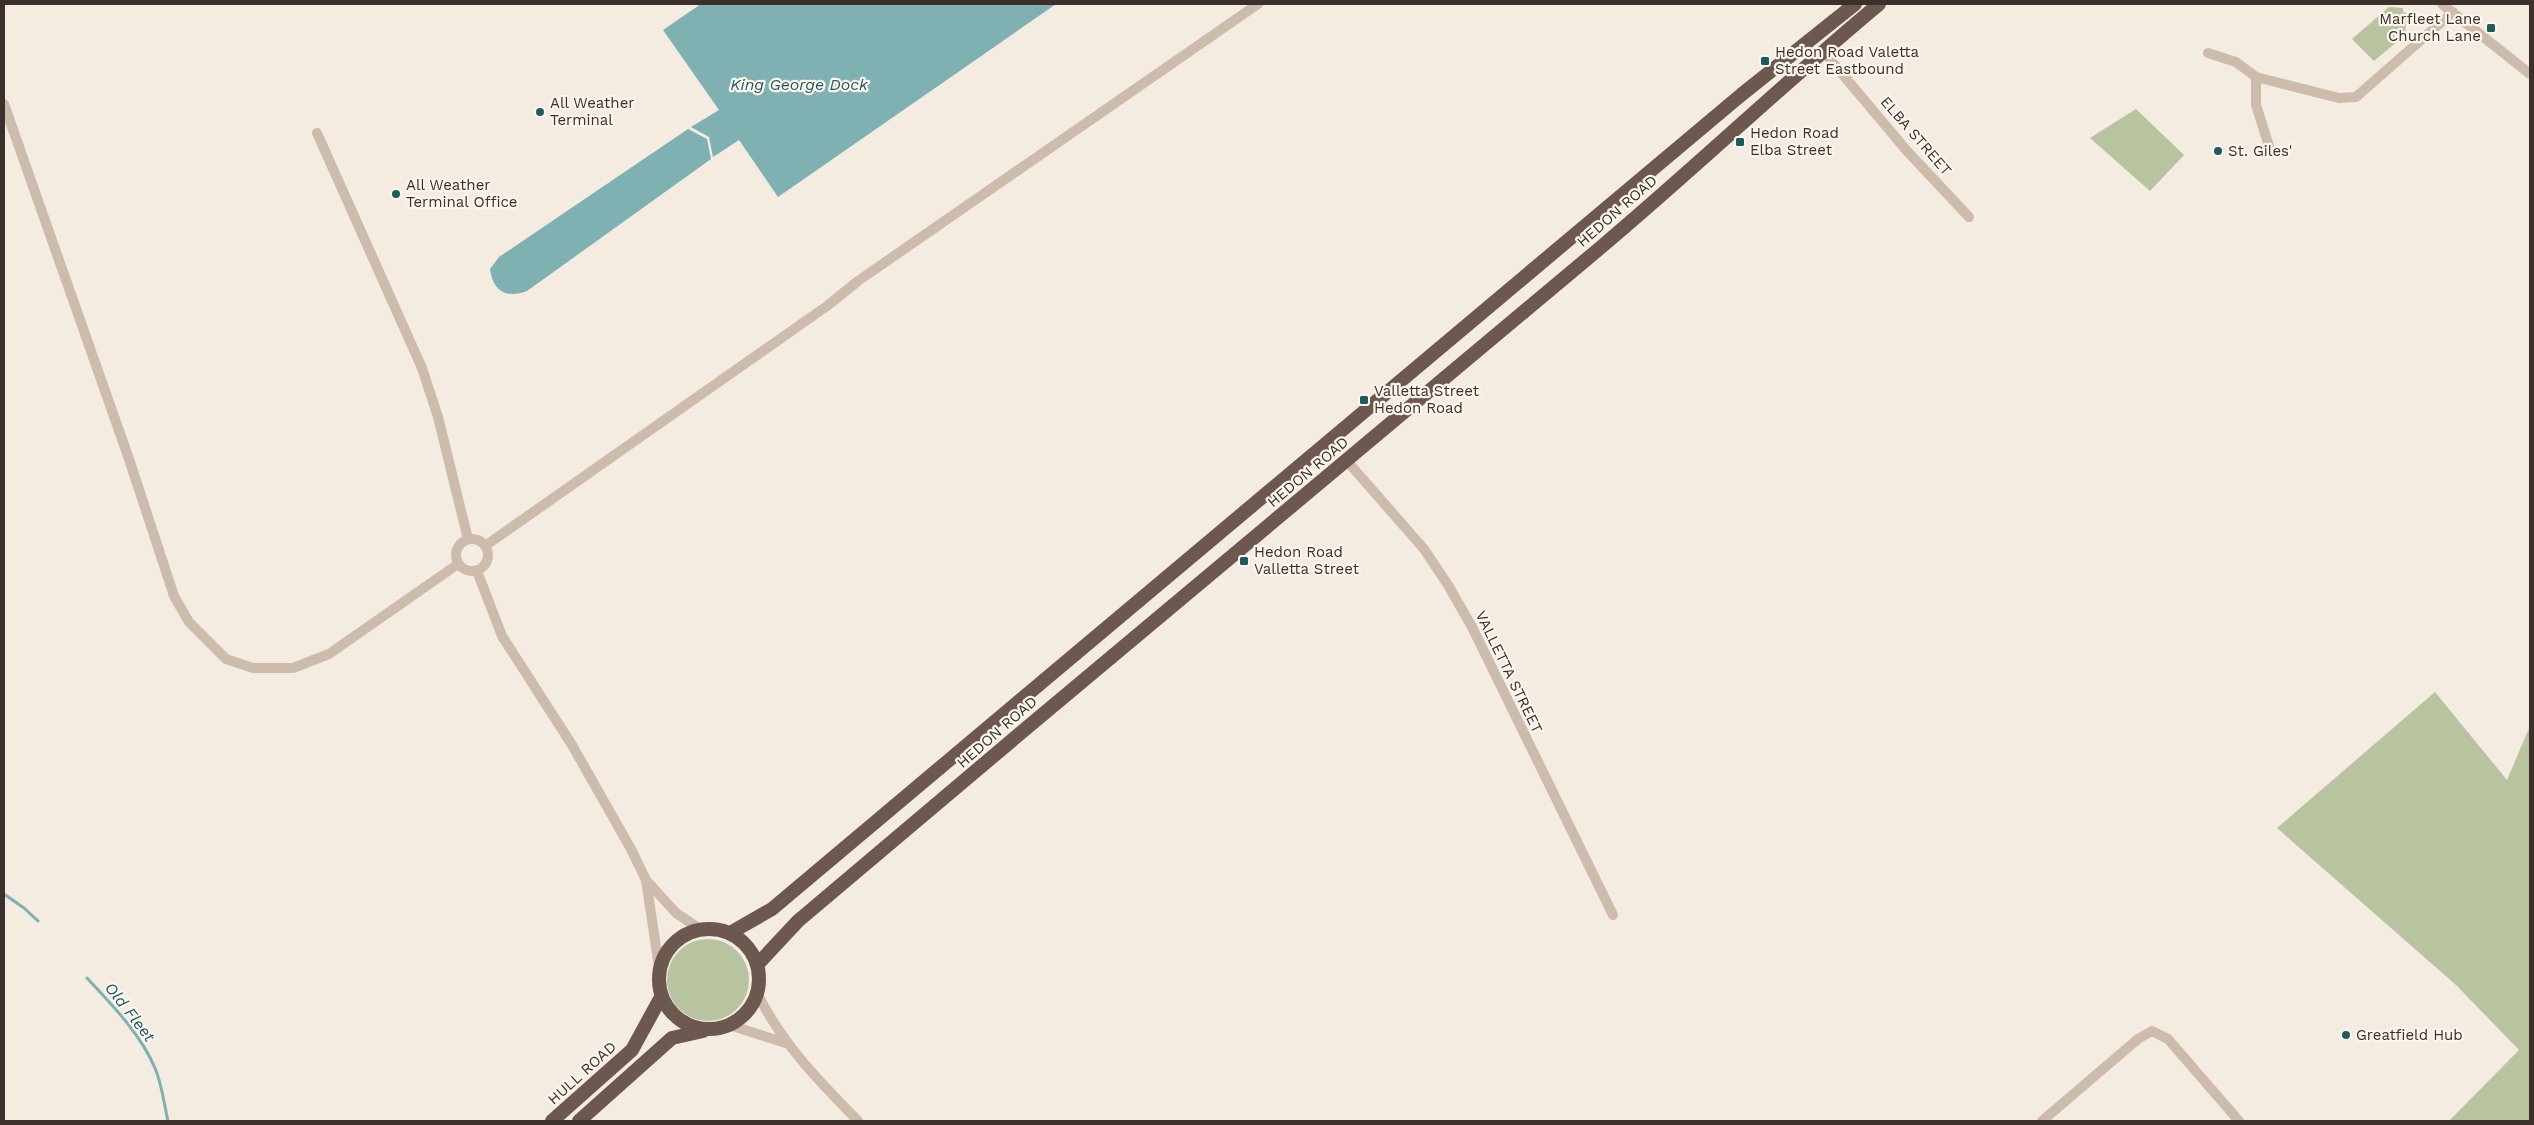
<svg xmlns="http://www.w3.org/2000/svg" width="2534" height="1125" font-family="'Work Sans',sans-serif">
	<style>
		.green { fill: #b8c4a0 }
		.water { fill: #7fb0b2 }
		.lines { fill: none; stroke-linecap: round; stroke-linejoin: round }
		.stream { stroke: #7fb0b2; stroke-width: 3 }
		.minor { stroke: #cdbbac; stroke-width: 10 }
		.trunk { stroke: #6c584f; stroke-width: 14 }
		.poi-dot { fill: #1f5a5e; stroke: #fbf5ee; stroke-width: 2 }
		.labels { text-anchor: middle; dominant-baseline: central; stroke-width: 4.5; stroke-linejoin: round; paint-order: stroke }
		.poi-label { font-size: 15px; fill: #3b302b; stroke: #fbf5ee; text-anchor: start }
		.street-label { font-size: 15px; fill: #3b302b; stroke: #fbf5ee }
		.water-label { font-size: 16px; font-style: italic; fill: #1f5a5e; stroke: #fbf5ee }
	</style>
	<rect width="100%" height="100%" fill="#f4ebe1"/>
	<path class="green" d="M2389 7 2403 8V12L2407 13 2405 35 2374 61 2352 39Z
		M2136 109 2184 155 2150 191 2090 138Z
		M2435 692 2507 780 2530 726V1121H2449L2519 1050 2456 985 2277 828Z
		M667 980a41 41 0 1 1 82 0a41 41 0 1 1-82 0Z"/>
	<path class="water" d="M701 4H1056L778 197 739 140 713 157 709 137 691 127 719 110 663 30Z
		M688 129 707 139 711 159 527 291C506 299 493 291 490 269L499 257Z"/>
	<g class="lines">
		<path class="stream" d="M4 894 24 908 38 921
			M87 978C112 1005 140 1033 155 1068 162 1084 164 1104 168 1121"/>
		<path class="minor" d="M2442 4 2530 74
			M1823 51 1907 151 1969 217
			M2208 53 2236 62 2256 77
			M4 104 129 459 174 596 189 622 226 659 253 668H293L329 654 458 564
			M317 133 422 368 438 417 468 539
			M2269 146 2256 105V77L2339 98 2356 97 2453 12
			M1347 461 1424 549 1448 585 1472 627 1613 915
			M456 555a16 16 0 1 1 32 0a16 16 0 1 1-32 0Z
			M485 546 827 306 858 281 1258 4
			M477 571 502 636 572 745 631 849 646 880 676 913 700 929
			M646 880 659 967
			M757 993C783 1045 818 1080 858 1121
			M729 1025 786 1043
			M2042 1121 2138 1039 2152 1031 2168 1039 2239 1121"/>
		<path class="trunk" d="M659 979a50 50 0 1 1 100 0a50 50 0 1 1-100 0Z
			M730 933 772 909 948 761 1741 95 1855 4
			M757 965 798 921C1064 695 1333 472 1600 248 1695 168 1784 83 1879 4
			M552 1121 632 1050 661 997
			M579 1121 672 1038 703 1031"/>
	</g>
	<g class="poi-dot">
		<rect x="2486" y="23" width="10" height="10" rx="2.5"/>
		<rect x="1760" y="56" width="10" height="10" rx="2.5"/>
		<circle cx="540" cy="112" r="5"/>
		<rect x="1735" y="137" width="10" height="10" rx="2.5"/>
		<circle cx="2218" cy="151" r="5"/>
		<circle cx="396" cy="194" r="5"/>
		<rect x="1359" y="395" width="10" height="10" rx="2.5"/>
		<rect x="1239" y="556" width="10" height="10" rx="2.5"/>
		<circle cx="2346" cy="1035" r="5"/>
	</g>
	<g class="labels">
		<g class="poi-label">
			<text x="2481" y="19" text-anchor="end">Marfleet Lane<tspan x="2481" dy="17">Church Lane</tspan></text>
			<text x="1775" y="52">Hedon Road Valetta<tspan x="1775" dy="17">Street Eastbound</tspan></text>
			<text x="550" y="103">All Weather<tspan x="550" dy="17">Terminal</tspan></text>
			<text x="1750" y="133">Hedon Road<tspan x="1750" dy="17">Elba Street</tspan></text>
			<text x="2228" y="151">St. Giles'</text>
			<text x="406" y="185">All Weather<tspan x="406" dy="17">Terminal Office</tspan></text>
			<text x="1374" y="391">Valletta Street<tspan x="1374" dy="17">Hedon Road</tspan></text>
			<text x="1254" y="552">Hedon Road<tspan x="1254" dy="17">Valletta Street</tspan></text>
			<text x="2356" y="1035">Greatfield Hub</text>
		</g>
		<g class="street-label">
			<text transform="translate(1916 136) rotate(49)">ELBA STREET</text>
			<text transform="translate(1617 211) rotate(-41)">HEDON ROAD</text>
			<text transform="translate(1308 472) rotate(-40)">HEDON ROAD</text>
			<text transform="translate(1509 672) rotate(64)">VALLETTA STREET</text>
			<text transform="translate(997 732) rotate(-41)">HEDON ROAD</text>
			<text transform="translate(582 1073) rotate(-42)">HULL ROAD</text>
		</g>
		<g class="water-label">
			<text x="799" y="84">King George Dock</text>
			<text transform="translate(130 1012) rotate(52)">Old Fleet</text>
		</g>
	</g>
	<rect width="2534" height="1125" fill="none" stroke="#3b302b" stroke-width="10"/>
</svg>
